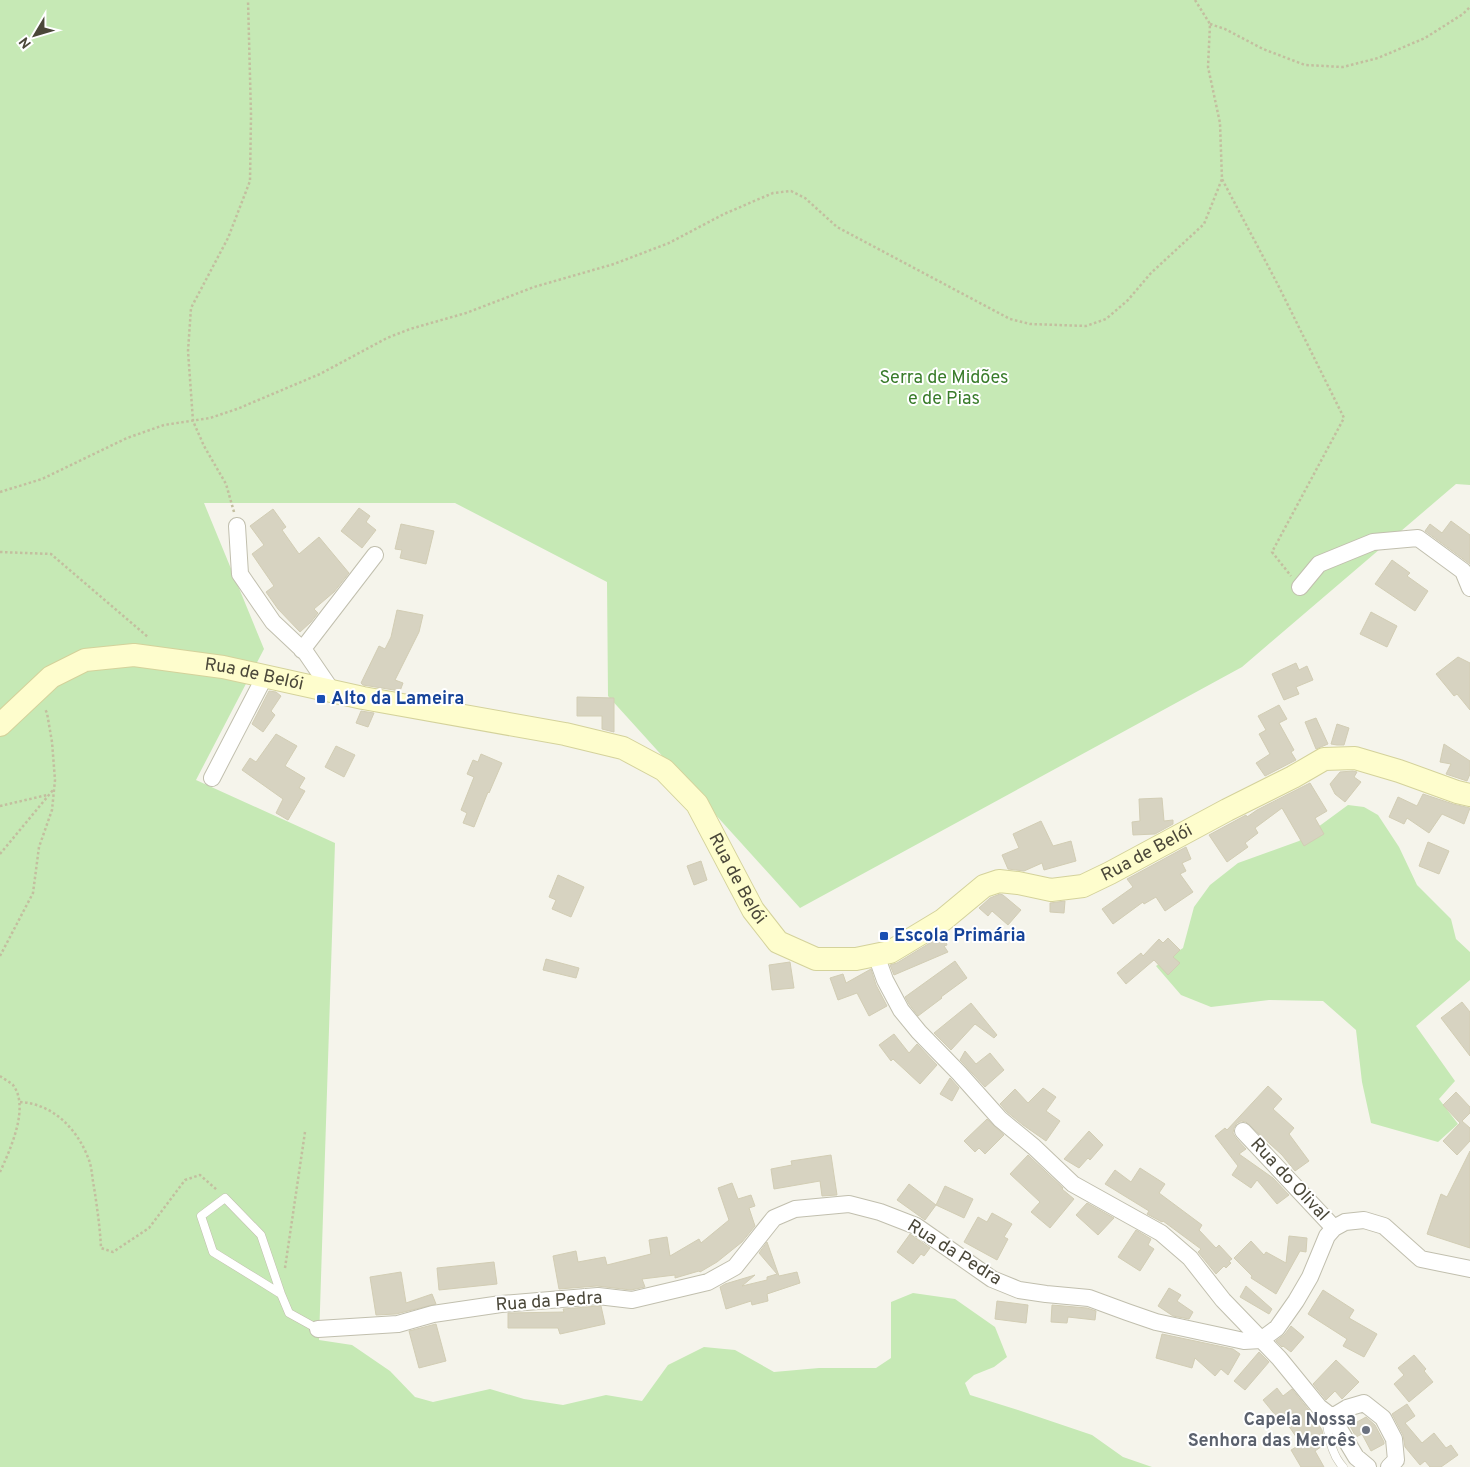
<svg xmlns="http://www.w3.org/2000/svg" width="1470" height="1467" font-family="Overpass,sans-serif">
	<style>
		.green { fill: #c6e9b5 }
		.building { fill: #d7d3c1; stroke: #d2cdb4 }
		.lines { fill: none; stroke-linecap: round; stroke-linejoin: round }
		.lane-casing { stroke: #c1bfae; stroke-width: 9 }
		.street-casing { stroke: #c1bfae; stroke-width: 18 }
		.secondary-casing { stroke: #d4d29b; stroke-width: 24 }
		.path { stroke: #c3be9f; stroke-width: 2.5; stroke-dasharray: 2.5 2.5; stroke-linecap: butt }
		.lane { stroke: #fff; stroke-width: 8 }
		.street { stroke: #fff; stroke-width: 16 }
		.secondary { stroke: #fefdcd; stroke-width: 22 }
		.transit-dot { fill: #1a4fb4; stroke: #fff; stroke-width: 2 }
		.worship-dot { fill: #6b7280; stroke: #fff; stroke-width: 2 }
		.labels { text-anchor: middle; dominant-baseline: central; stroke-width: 4; stroke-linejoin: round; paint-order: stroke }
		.park-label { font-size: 18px; fill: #397c2b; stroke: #fff }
		.street-label { font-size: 18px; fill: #4a4739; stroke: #fff }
		.transit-label { font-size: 18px; font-weight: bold; fill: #164399; stroke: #fff; text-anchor: start }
		.worship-label { font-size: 18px; font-weight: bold; fill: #5b616d; stroke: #fff; text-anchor: end }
	</style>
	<rect width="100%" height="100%" fill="#f5f4eb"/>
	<path class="green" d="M0 0H1470V485L1456 484 1242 667 800 908 608 696 607 582 455 503H204L264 649 196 780 335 843 319 1340 352 1345 390 1371 415 1397 433 1402 490 1389 524 1399 563 1405 606 1395 642 1401 668 1365 704 1347 735 1350 774 1372 819 1368H876L891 1358V1302L913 1293 955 1299 995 1327 1007 1357 994 1367 974 1375 965 1383 970 1395 1018 1410 1092 1435 1123 1457 1152 1467H0Z
		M1348 805 1364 807 1378 815 1399 847 1417 885 1451 919 1456 939 1470 952V980L1416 1026 1455 1081 1439 1099 1458 1124 1438 1142 1371 1123 1362 1082 1356 1030 1323 1001 1269 1000 1211 1007 1181 995 1156 966 1183 948 1194 907 1210 885 1238 863 1299 841Z"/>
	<path class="building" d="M359 508 370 516 366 522 376 530 362 548 341 531Z
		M273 509 286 527 282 530 299 554 319 537 349 573 334 592 314 609 318 613 311 622 300 632 278 609 266 592 274 586 252 554 264 545 250 526Z
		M1451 521 1470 535V564L1425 531 1430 524 1442 533Z
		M401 524 434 531 426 564 400 558 402 550 395 549Z
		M1392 560 1410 573 1407 576 1428 591 1415 611 1375 584Z
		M397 610 423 615 419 632 395 680 403 683 400 691 363 685 361 683 379 646 385 649 391 637Z
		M1371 612 1397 626 1387 647 1360 634Z
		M1458 657 1470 663V710L1457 694 1454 696 1436 674Z
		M1296 663 1299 670 1307 666 1313 680 1296 687 1299 694 1284 700 1272 674Z
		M269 691 276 692 281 696 271 711 275 715 263 732 252 724Z
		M577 697 614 698V732L602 729V716H577Z
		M1279 705 1287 719 1279 723 1294 750 1291 752 1296 760 1265 776 1256 763 1270 754 1259 734 1266 730 1258 716Z
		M361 711 374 713 368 727 356 723Z
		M1316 718 1328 744 1316 749 1305 722Z
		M1337 724 1349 728 1344 745H1337L1331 744Z
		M276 734 297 746 285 766 305 778 299 788 305 791 288 820 276 813 283 799 242 770 250 758 256 762Z
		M1444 744 1470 761V774L1467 781 1446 774 1451 764 1440 762Z
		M336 746 355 755 344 777 325 767Z
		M481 754 502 763 489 793 488 792 474 827 463 823 467 813 461 810 474 777 467 774 473 760 478 762Z
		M1353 771 1357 772 1354 777 1361 782 1345 802 1335 794 1330 784 1340 772Z
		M1310 783 1327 811 1315 818 1324 834 1304 846 1282 808 1255 828 1258 833 1245 843 1248 847 1227 862 1209 835 1246 815 1247 817 1257 810Z
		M1423 794 1453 804 1470 808 1464 824 1442 814 1429 833 1407 818 1404 824 1389 817 1398 797 1417 806Z
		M1162 798 1164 821 1173 820V824L1155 834 1133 835 1132 822 1140 821 1139 799Z
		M1041 821 1053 846 1071 841 1076 861 1044 870 1042 863 1024 871 1008 869 1002 855 1019 848 1013 834Z
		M1428 842 1449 851 1439 874 1419 866Z
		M1186 847 1191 859 1182 863 1186 871 1180 874 1193 892 1165 911 1156 897 1144 904 1143 902 1113 924 1102 909 1133 887 1127 879Z
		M701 861 707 880 694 885 687 866Z
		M558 875 584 887 571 917 552 909 556 900 549 897Z
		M1000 894 1003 895 1021 910 1008 925 992 911 988 916 979 908 990 898Z
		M1065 901 1064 913 1050 912V903Z
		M943 935 947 945 944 946 948 952 894 975 890 965 897 963Z
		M1168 938 1180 950 1173 957 1180 963 1168 975 1154 960 1126 984 1117 973 1141 953 1143 956 1159 939 1163 943Z
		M546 959 579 968 576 978 543 970Z
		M955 961 967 978 941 997 942 998 918 1016 909 1004 905 997Z
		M790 962 794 988 772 990 769 965Z
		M871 969 876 985 887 1006 869 1016 857 993 838 1000 830 978 843 974 846 983Z
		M1462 1002 1470 1012V1056L1441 1018Z
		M971 1003 997 1035 994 1038 975 1024 951 1050 934 1033Z
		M894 1034 909 1053 917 1044 937 1065 920 1084 893 1059 891 1061 879 1045Z
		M965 1051 976 1064 990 1053 1004 1070 985 1087 960 1060Z
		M950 1078 959 1088 952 1101 940 1094Z
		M1268 1086 1282 1099 1273 1109 1294 1128 1289 1134 1309 1161 1295 1171 1282 1155 1246 1122 1241 1121 1237 1123 1234 1128 1233 1133 1236 1138 1246 1149 1239 1154 1273 1178 1289 1195 1277 1204 1257 1180 1251 1188 1232 1175 1238 1166 1215 1136 1225 1128 1227 1130Z
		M1043 1088 1056 1097 1046 1111 1060 1121 1046 1141 1023 1125 1007 1112 1000 1104 1015 1089 1028 1103Z
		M1456 1092 1470 1107V1113L1462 1121 1470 1128V1141L1457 1155 1443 1141 1460 1123 1443 1105Z
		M987 1119 1004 1135 985 1154 979 1148 975 1152 964 1141Z
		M1089 1131 1103 1145 1090 1160 1088 1158 1079 1168 1064 1159Z
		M1470 1151V1248L1427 1234 1441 1194 1447 1197Z
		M831 1155 837 1195 822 1196 820 1181 774 1189 771 1169 792 1165 791 1161Z
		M1028 1155 1063 1188 1062 1189 1074 1199 1050 1228 1031 1212 1040 1202 1010 1174Z
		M1140 1168 1165 1184 1159 1193 1202 1225 1199 1230 1216 1248 1219 1245 1232 1259 1229 1261 1231 1263 1226 1268 1224 1266 1216 1274 1198 1252 1201 1249 1163 1221 1162 1222 1147 1214 1149 1211 1105 1184 1115 1170 1131 1182Z
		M732 1183 738 1199 751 1195 755 1206 749 1208 755 1226 742 1242 717 1262 700 1272 699 1271 675 1278V1275L642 1279 645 1287 631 1290 597 1286 559 1289 553 1256 576 1251 578 1262 605 1257 607 1265 651 1254 649 1240 667 1237 670 1256 699 1239 701 1243 729 1220 718 1188Z
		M909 1184 936 1205 925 1220 897 1200Z
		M945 1186 973 1199 964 1218 936 1205Z
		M1087 1203 1114 1218 1098 1235 1076 1215Z
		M992 1213 1012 1224 1004 1237 1008 1239 997 1260 964 1242 978 1217 987 1222Z
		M1136 1230 1151 1239 1148 1245 1154 1249 1140 1271 1118 1257Z
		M910 1234 930 1248 924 1256 921 1254 913 1264 897 1252Z
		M1289 1236 1307 1238 1306 1252 1300 1251 1276 1294 1251 1278 1252 1276 1234 1258 1251 1241 1264 1255 1266 1252 1286 1263Z
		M767 1242 779 1276 797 1272 800 1283 767 1294 768 1301 752 1305 751 1301 726 1309 720 1287 725 1284 755 1275 742 1286 767 1280V1277L777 1274 759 1253Z
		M494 1262 497 1284 439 1290 437 1268Z
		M401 1272 406 1303 432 1294 436 1304 396 1314 376 1315 370 1277Z
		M1246 1286 1272 1309 1269 1314 1240 1297Z
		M1169 1288 1181 1295 1177 1301 1193 1312 1189 1319 1173 1316 1158 1306Z
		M1323 1290 1354 1310 1349 1318 1377 1334 1364 1357 1343 1346 1347 1339 1308 1314Z
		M997 1301 1028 1305 1026 1323 995 1319Z
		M1052 1305 1087 1308 1096 1311 1095 1320 1068 1317 1067 1323 1051 1322Z
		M598 1306H601L605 1324 560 1334 558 1328H508V1313L564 1312 563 1309Z
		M436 1324 446 1361 419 1368 409 1331Z
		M1291 1326 1304 1337 1291 1352 1283 1346 1282 1347 1276 1341 1285 1334Z
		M1162 1334 1233 1349 1240 1354 1228 1375 1221 1369 1215 1376 1195 1358 1192 1368 1156 1358Z
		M1259 1352 1269 1362 1245 1390 1234 1381Z
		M1414 1355 1426 1369 1424 1371 1433 1382 1409 1402 1394 1384 1404 1375 1398 1368Z
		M1336 1360 1359 1382 1342 1399 1335 1391 1326 1400 1313 1384Z
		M1277 1388 1283 1396 1292 1389 1312 1414 1322 1430 1325 1444 1315 1451 1324 1467H1301L1291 1450 1301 1444 1284 1419 1281 1422 1263 1400Z
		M1407 1404 1415 1416 1405 1423 1422 1443 1434 1433 1446 1448 1451 1445 1458 1455 1441 1467H1430L1425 1461 1420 1465 1405 1447 1403 1435 1392 1414Z
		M1366 1417 1375 1425 1384 1442V1444L1371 1451 1362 1434 1356 1437 1350 1426Z"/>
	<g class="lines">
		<g class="lane-casing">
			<path id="lane" d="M281 1294 261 1235 225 1198 201 1216 213 1252 281 1294 289 1313 318 1329
				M1332 1417 1327 1425C1330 1441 1332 1455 1343 1467"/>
		</g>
		<g class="street-casing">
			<path id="street" d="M237 526 240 574 273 622 306 653 332 691
				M1300 587 1319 564 1373 542 1418 538 1463 571 1470 588
				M302 650 375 555
				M212 778 265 676
				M876 955 885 980 901 1010 919 1032 959 1073 1000 1119 1034 1147 1073 1184 1161 1233 1190 1258 1223 1300 1279 1358 1319 1407 1332 1417 1356 1457 1368 1467
				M1243 1131 1334 1228
				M318 1329 398 1324 433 1314 501 1304 598 1296 632 1300 708 1282 735 1267 774 1218 795 1209 849 1204 880 1212 916 1226 992 1279 1019 1290 1046 1294 1089 1298 1127 1312 1156 1322 1244 1341 1261 1340
				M1261 1340 1277 1328 1296 1301 1310 1277 1327 1236 1334 1228 1345 1222 1364 1220 1384 1226 1421 1259 1470 1269
				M1332 1417 1347 1408 1364 1403 1383 1418 1394 1439 1396 1460 1389 1467"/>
		</g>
		<g class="secondary-casing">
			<g id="secondary">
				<path id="s1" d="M0 725 51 677 85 660 134 655 223 667 363 698 565 734 623 748 664 770 697 804 753 910 778 942 816 959H856L890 952 943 920 984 886 999 881 1018 883 1051 890 1083 886 1110 873 1227 810 1293 777 1324 759 1355 758 1399 771 1457 792 1470 795"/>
			</g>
		</g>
		<path class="path" d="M1195 0 1210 24 1208 67 1220 123 1222 179 1277 283 1344 418 1272 552 1291 576
			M1210 24 1225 29 1263 49 1305 65 1343 67 1378 58 1425 38 1463 14 1470 7
			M0 492 42 479 127 438 164 425 210 418 237 409 320 374 387 338 410 329 466 313 534 287 614 264 669 243 724 214 773 193 791 191 805 198 837 227 1010 319 1030 324 1086 326 1106 319 1128 300 1151 273 1204 224 1222 179
			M234 512 226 484 204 446 193 421 188 351 191 308 228 238 250 181 251 115 248 0
			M0 552 51 554 148 637
			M0 806 47 795
			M0 854 53 790
			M0 956 33 893 39 847 52 810 55 780 52 742 47 713 45 709
			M0 1076C4 1079 10 1082 13 1085 30 1107 10 1150 0 1172
			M20 1102C54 1104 78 1130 89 1160 92 1168 92 1178 94 1187 97 1207 100 1227 101 1248L113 1252 149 1228 185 1180 200 1175 217 1190
			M285 1268 305 1132"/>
		<use href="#lane" class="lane"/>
		<use href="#street" class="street"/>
		<use href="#secondary" class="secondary"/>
	</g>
	<g class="transit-dot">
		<rect x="316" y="694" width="10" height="10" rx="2.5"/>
		<rect x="879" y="931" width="10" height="10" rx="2.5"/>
	</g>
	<circle class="worship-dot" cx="1366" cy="1430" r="5"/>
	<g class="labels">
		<g class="park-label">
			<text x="944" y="378">Serra de Midões<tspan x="944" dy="21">e de Pias</tspan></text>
		</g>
		<g class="street-label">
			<text stroke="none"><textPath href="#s1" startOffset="279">Rua de Belói</textPath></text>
			<text stroke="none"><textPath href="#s1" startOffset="1314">Rua de Belói</textPath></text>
			<text stroke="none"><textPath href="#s1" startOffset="834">Rua de Belói</textPath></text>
			<text transform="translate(1289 1180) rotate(47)">Rua do Olival</text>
			<text transform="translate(954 1253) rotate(32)">Rua da Pedra</text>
			<text transform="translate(549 1302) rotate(-4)">Rua da Pedra</text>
		</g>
		<g class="transit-label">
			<text x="331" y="699">Alto da Lameira</text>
			<text x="894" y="936">Escola Primária</text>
		</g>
		<g class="worship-label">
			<text x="1356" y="1420">Capela Nossa<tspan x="1356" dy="21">Senhora das Mercês</tspan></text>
		</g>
	</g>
	<g transform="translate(35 35) rotate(232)" stroke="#ffffff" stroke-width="4" paint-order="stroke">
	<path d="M0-4L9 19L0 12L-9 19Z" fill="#4a4739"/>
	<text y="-8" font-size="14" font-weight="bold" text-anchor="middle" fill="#4a4739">N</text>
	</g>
</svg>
